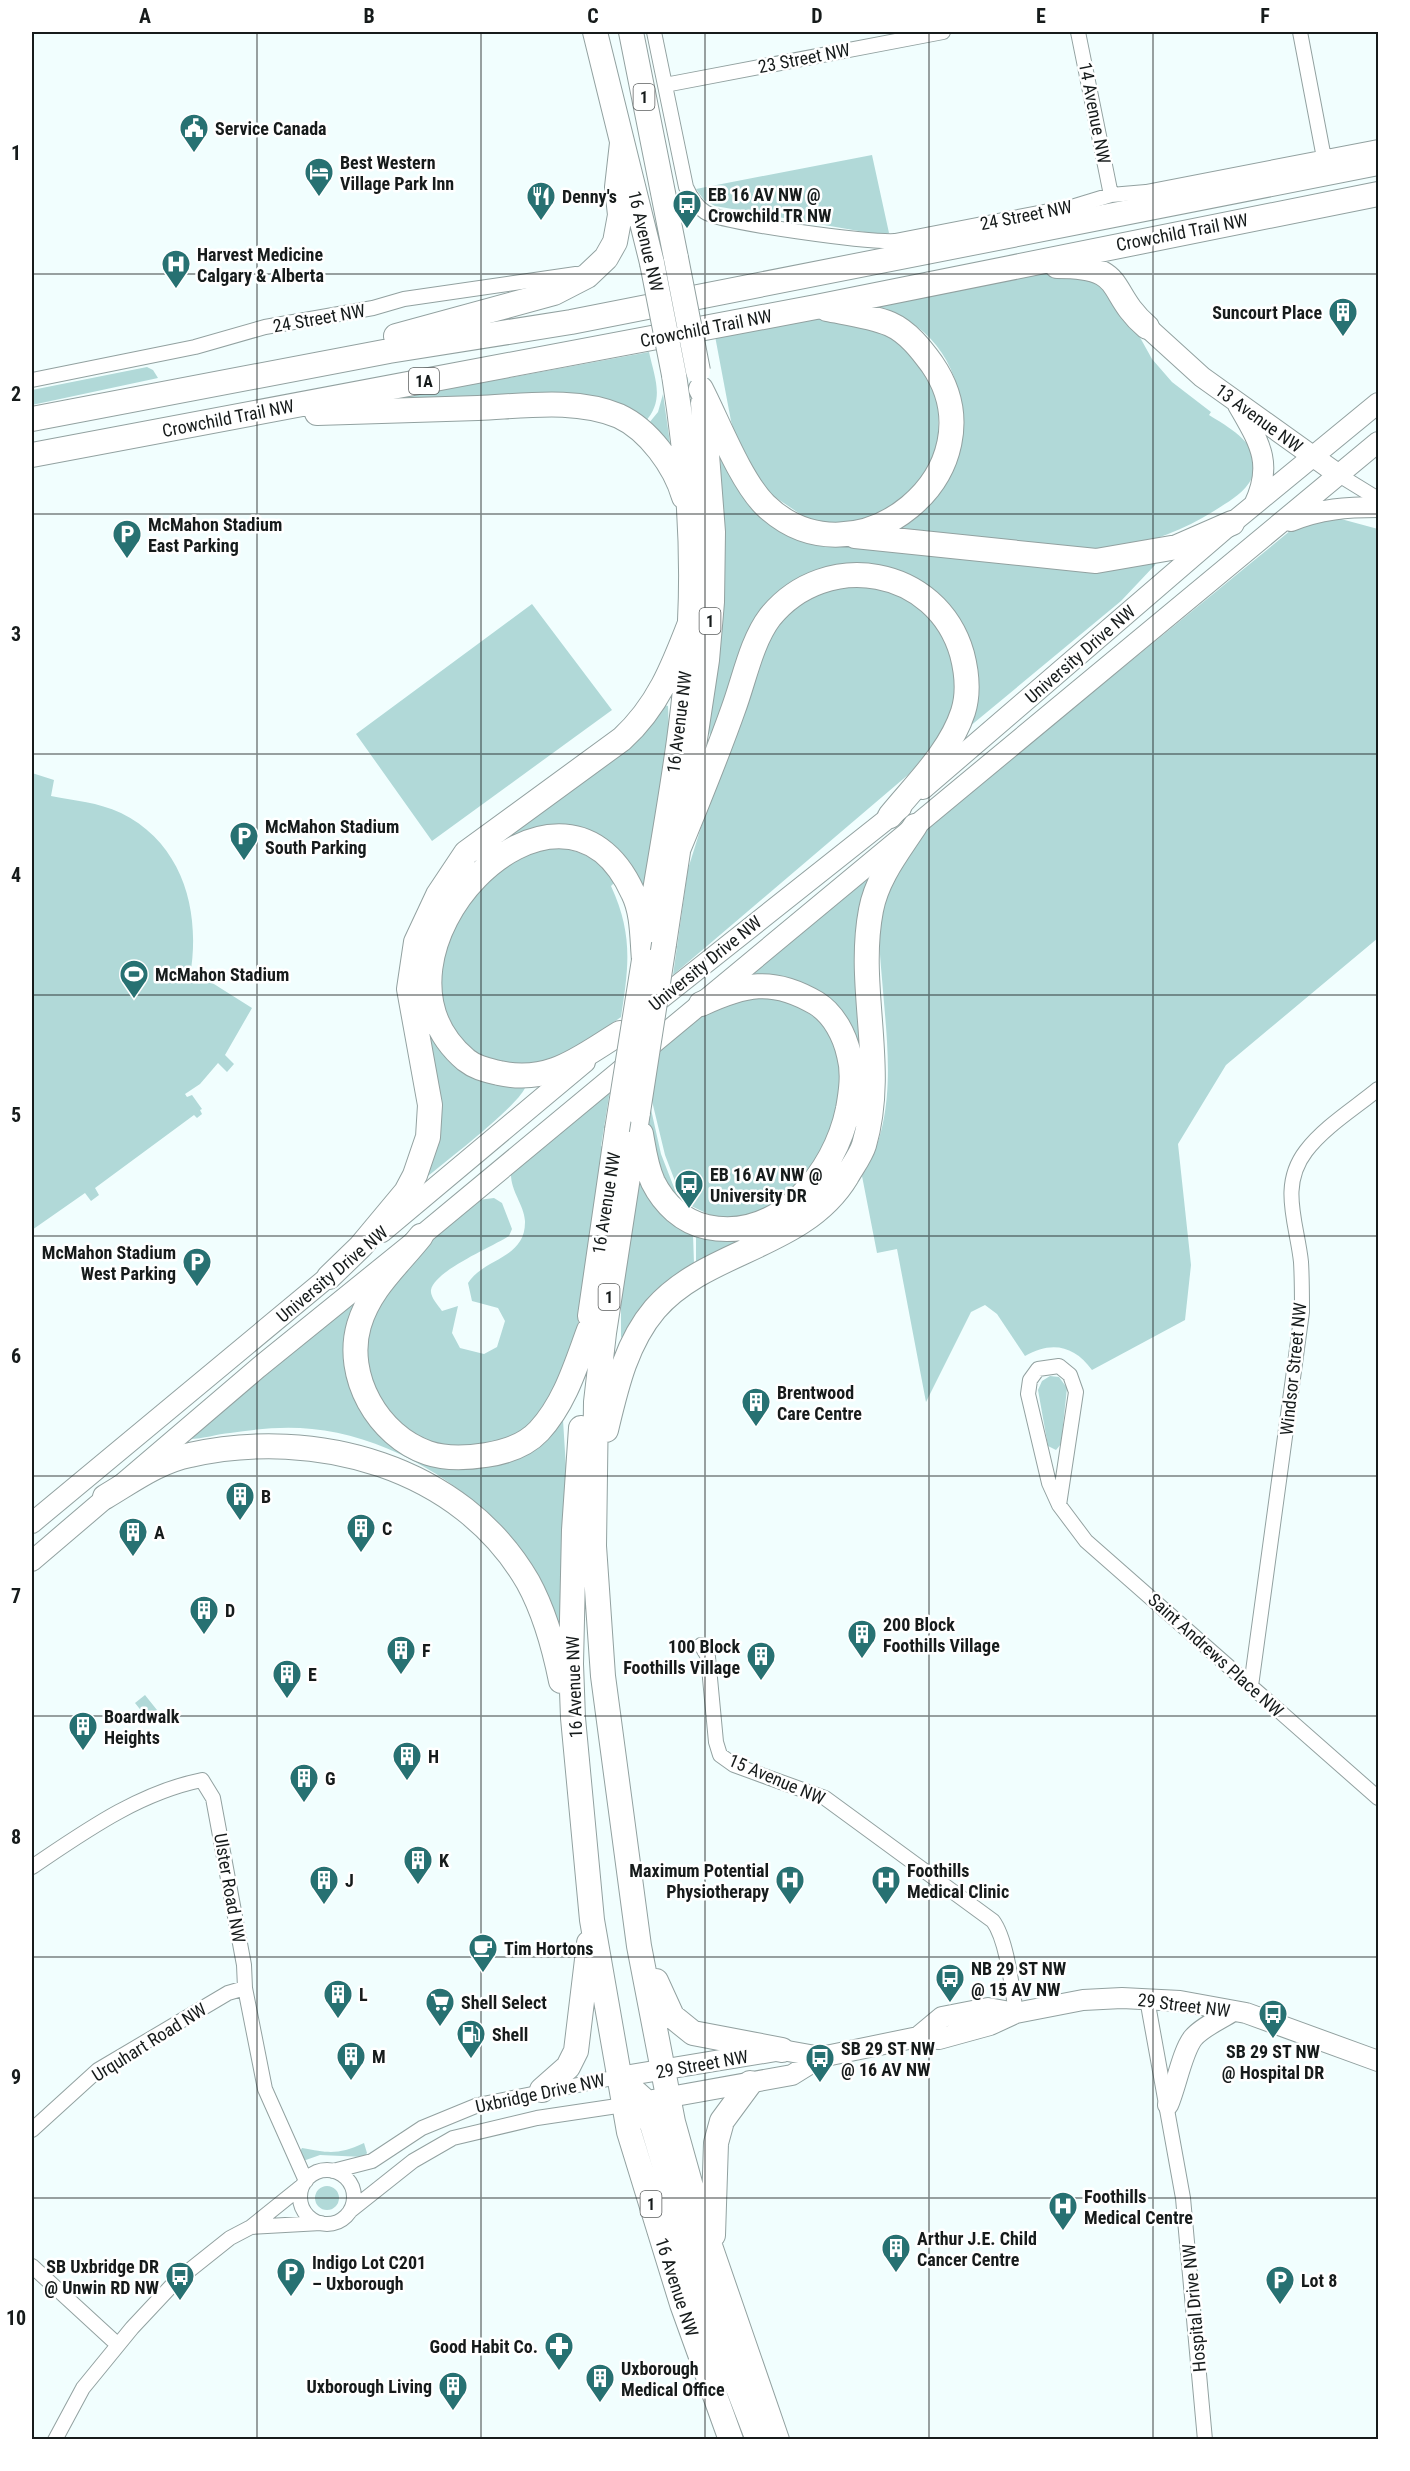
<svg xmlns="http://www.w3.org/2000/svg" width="1410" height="2471" font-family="'Roboto Condensed',sans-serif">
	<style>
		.green { fill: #b1d9d8 }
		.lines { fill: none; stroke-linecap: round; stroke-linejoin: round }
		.street-casing { stroke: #92a1a0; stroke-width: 16 }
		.secondary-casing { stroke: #92a1a0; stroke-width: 22 }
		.highway-casing { stroke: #92a1a0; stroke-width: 26 }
		.street { stroke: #fff; stroke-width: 14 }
		.secondary { stroke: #fff; stroke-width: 20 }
		.highway { stroke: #fff; stroke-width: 24 }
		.highway-bridge-casing { stroke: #92a1a0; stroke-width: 26; stroke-linecap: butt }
		.highway-bridge { stroke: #fff; stroke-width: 24 }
		.grid { fill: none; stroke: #161b1b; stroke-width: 1.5; stroke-opacity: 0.55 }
		.labels { text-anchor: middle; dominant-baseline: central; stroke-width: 5; stroke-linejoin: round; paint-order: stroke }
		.shield { fill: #fff; stroke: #5c5f5f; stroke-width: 1.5 }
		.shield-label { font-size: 16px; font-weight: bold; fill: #161b1b }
		.street-label { font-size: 18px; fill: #161b1b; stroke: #fff }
		.poi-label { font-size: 18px; font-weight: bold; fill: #161b1b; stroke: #fff; text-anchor: start }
		.neatline { fill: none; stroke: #161b1b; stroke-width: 2 }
		.grid-label { font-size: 20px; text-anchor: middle; font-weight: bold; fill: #161b1b }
	</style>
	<rect width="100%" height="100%" fill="#f1fefe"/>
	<path class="green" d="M872 155 889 233 882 235 715 206 704 200 696 189Z
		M1086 271 1127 314 1152 359 1172 382 1211 412 1209 415C1232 429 1271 451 1249 483 1240 496 1226 503 1214 511 1184 530 1151 542 1116 549 1089 554 1058 548 1030 546 985 541 939 537 894 533 986 483 986 344 882 308L881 305 1047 272Z
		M813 318H837L900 338 939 392 938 454 904 503 846 526 809 520 763 489 737 440 731 421 715 336Z
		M649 352C655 379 665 400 645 422L393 399Z
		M147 367 153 370 158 378 32 405V390Z
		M663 394 672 457 649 423 658 412Z
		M720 454 728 473 753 509 771 525 812 543 1070 564 1156 561 1155 565 1121 601 969 727 970 713 928 591 802 581 710 737 707 716 723 516Z
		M1341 519 1378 529V938L1226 1065 1178 1144 1191 1265 1185 1320 1092 1370C1074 1345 1051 1341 1025 1356L997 1314 985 1305 971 1312 926 1402 897 1249 877 1253 862 1176C899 1118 887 1044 882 979 880 954 877 930 882 906 887 882 905 857 917 836L1296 526Z
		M843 583 900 592 945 631 959 686 944 732 909 774 673 975 688 869 728 741 764 640 786 610Z
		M532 604 612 710 432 841 356 734Z
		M664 705 668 706 669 734 644 902 641 903C634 873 613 847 584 837 460 797 361 1003 469 1071 487 1082 506 1081 525 1088 515 1109 443 1163 421 1182L432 1143 435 1096 420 1018 417 971 424 937 434 913 466 865 618 750Z
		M32 773 54 780 51 796C76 801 97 802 121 813 184 844 201 913 190 976L206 979 252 1008 225 1055 234 1064 227 1072 218 1063 200 1084 185 1094 187 1097 192 1095 202 1109 200 1110 202 1114 197 1118 194 1115 95 1188 99 1195 91 1201 85 1193 32 1230Z
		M546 845C581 852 591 852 615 882L611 886C633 934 629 966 621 1017L562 1059 498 1068 463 1047 438 995 444 941 483 876Z
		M880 862 861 1121 843 1168 807 1209 696 1264V1236L723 1239 831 1167 850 1033 754 975V971Z
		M766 993 813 1010 842 1051 841 1106 816 1165 771 1210 709 1222 710 1215 683 1202 665 1155 652 1101 660 1051 703 1015 719 1007Z
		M610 1090 601 1146 605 1148 578 1325 568 1368 531 1429 465 1453 405 1433 366 1381 365 1323 417 1251 478 1200 494 1198 502 1203 512 1229 509 1236C492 1247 434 1271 431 1290 430 1297 438 1305 442 1311L458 1306 452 1333 460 1348 484 1354 497 1347 505 1321 498 1308 472 1301 468 1283C485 1257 526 1259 525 1221 524 1204 510 1191 511 1172Z
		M650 1105 661 1154 680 1203 668 1196 646 1127Z
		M638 1167 693 1234 694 1264 651 1304 621 1338V1282Z
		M363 1289 348 1372 444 1466 563 1420 566 1468 563 1638C552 1610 542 1580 525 1556 479 1491 391 1436 312 1429 284 1426 257 1429 230 1433 218 1434 202 1439 190 1439Z
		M1050 1376 1059 1377 1067 1388 1061 1444 1056 1450 1048 1446 1038 1390 1042 1381Z
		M145 1695 157 1710 147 1718 135 1703Z
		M364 2143 367 2153 364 2157 320 2155 303 2161 299 2153 302 2148C329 2153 338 2155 364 2143Z
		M315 2198a12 12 0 1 1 24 0a12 12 0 1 1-24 0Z"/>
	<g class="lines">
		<g class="street-casing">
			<path id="street" d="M654 32 686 187C690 196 696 206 705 212 721 223 871 243 895 241L1075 206 1111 195 1146 192 1378 147
				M1078 32 1111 195
				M1300 32 1324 158
				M665 85 943 32
				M32 380 195 347 265 327 373 308 404 299 576 274
				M1339 475 1378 499
				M1059 1505 1076 1392 1070 1375 1059 1366 1038 1369 1030 1380 1028 1394 1049 1483 1059 1505 1086 1541 1378 1798
				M701 1645 708 1657 716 1742 720 1755 734 1765 825 1798 993 1921C1007 1940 1012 1988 1016 2013
				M1251 1686 1302 1312C1302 1295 1302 1278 1301 1262 1297 1223 1279 1186 1306 1151 1324 1127 1355 1108 1378 1089
				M32 1867C84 1832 138 1793 202 1780L213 1798 244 1965 245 1988 265 2089 306 2181
				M1147 1999 1183 2198 1205 2440
				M32 2130 98 2070 228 1993 245 1988
				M300 2197a27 27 0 1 1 54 0a27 27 0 1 1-54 0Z
				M333 2171 372 2161 422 2128 478 2105 618 2077
				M350 2211 413 2161 453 2138 537 2118 624 2105
				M251 2227 321 2223
				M32 2266 118 2345
				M55 2440 83 2388 132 2328 176 2281 230 2238 251 2227 302 2186"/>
		</g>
		<g class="secondary-casing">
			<path id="secondary" d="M1147 327 1202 377 1339 475
				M1238 405C1259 442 1274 463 1254 505
				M1291 521C1320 509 1347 507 1378 507
				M923 789 1232 523 1378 403
				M649 1008 901 808
				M382 1232 585 1062
				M32 1523 339 1268
				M32 1561 258 1368 421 1236 1378 442
				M918 2037 942 2017 988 2008 1016 2013
				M618 2077 782 2050 821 2057
				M653 2100 792 2075 821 2057 918 2037 939 2039 990 2025 1016 2013 1083 2000 1122 1998 1180 2001 1246 2013 1378 2061
				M1168 2105C1176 2087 1182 2052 1193 2038 1202 2027 1221 2019 1233 2011"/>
		</g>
		<g class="highway-casing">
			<path id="highway" d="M595 32 652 263
				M631 32 676 258
				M1057 266C1129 266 1105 291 1147 327
				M396 336 554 293 587 276 606 258 615 242 620 215 617 187 622 143
				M701 389C718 422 740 480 765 505 855 592 1005 470 932 364 921 349 908 332 890 324 871 316 847 313 827 309
				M317 413C371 411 425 410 478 408 524 406 576 398 619 416 649 430 675 466 684 497
				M32 419 389 351 571 322 1378 163
				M32 455 816 307 1378 194
				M855 536 1096 561 1177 547 1232 523
				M678 850C697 804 716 758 733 710 744 681 751 642 770 617 826 548 937 567 962 654 967 673 969 693 963 712 950 752 916 784 890 816
				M648 934C664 831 686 726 690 621 694 539 687 457 674 375
				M664 944 707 660 712 602 713 532 703 403
				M620 1033C579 1058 550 1084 499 1073 487 1070 476 1068 466 1060 344 957 560 731 633 893 643 913 642 938 644 960
				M638 1112 604 1333 596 1402 594 1546 603 1676 639 1946 673 2122 697 2208 777 2440
				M641 1134C644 1151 646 1167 653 1182 664 1204 683 1222 707 1227 779 1242 835 1173 848 1109 851 1092 854 1073 849 1055 845 1036 834 1014 816 1003 772 977 744 984 701 1004
				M421 1236C398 1265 370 1288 359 1325 344 1376 378 1436 428 1453 446 1459 467 1458 486 1455 506 1452 525 1446 539 1431 565 1403 576 1365 589 1330
				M329 1277 361 1246 406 1192 415 1175 428 1137 430 1105 409 989 416 942 438 895 466 853 622 739C658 706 673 667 690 623
				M590 1316 617 1130
				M581 1428 574 1530 571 1664 573 1718 592 1920 629 2132 682 2304 731 2440
				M606 1430C616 1388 626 1343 655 1309 707 1249 804 1248 847 1176 852 1167 861 1155 864 1145 887 1067 856 988 871 910 877 878 898 852 915 826
				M105 1497C132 1481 159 1461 190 1455 315 1427 461 1466 528 1582 545 1613 554 1646 561 1681
				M656 1981 672 2016 693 2033 782 2050
				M618 2077 645 2101 708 2310 758 2440
				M542 2090 568 2067 576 2051 589 1943
				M713 2235 716 2143 722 2121 750 2083"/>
		</g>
		<use href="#street" class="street"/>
		<use href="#secondary" class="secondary"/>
		<use href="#highway" class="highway"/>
		<g class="highway-bridge-casing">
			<path id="highway-bridge" d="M676 258 698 371
				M652 263 674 375
				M638 1112 664 944
				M617 1130 644 960"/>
		</g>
		<use href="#highway-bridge" class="highway-bridge"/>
	</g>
	<path class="grid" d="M257 32V2440M481 32V2440M705 32V2440M929 32V2440M1153 32V2440M32 274H1378M32 514H1378M32 754H1378M32 995H1378M32 1236H1378M32 1476H1378M32 1716H1378M32 1957H1378M32 2198H1378"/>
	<defs>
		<g id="civic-pin" transform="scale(1.5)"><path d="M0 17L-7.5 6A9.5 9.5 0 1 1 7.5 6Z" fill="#277172" stroke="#fff"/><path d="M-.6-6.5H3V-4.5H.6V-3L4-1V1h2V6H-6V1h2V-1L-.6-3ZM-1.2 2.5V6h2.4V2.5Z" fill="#fff"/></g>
		<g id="hotel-pin" transform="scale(1.5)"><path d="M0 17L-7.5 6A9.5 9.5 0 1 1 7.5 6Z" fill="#277172" stroke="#fff"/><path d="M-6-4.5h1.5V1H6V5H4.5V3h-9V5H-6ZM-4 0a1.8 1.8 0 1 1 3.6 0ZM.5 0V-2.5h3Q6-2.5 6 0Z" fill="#fff"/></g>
		<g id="restaurant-pin" transform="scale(1.5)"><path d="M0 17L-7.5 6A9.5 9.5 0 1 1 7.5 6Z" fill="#277172" stroke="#fff"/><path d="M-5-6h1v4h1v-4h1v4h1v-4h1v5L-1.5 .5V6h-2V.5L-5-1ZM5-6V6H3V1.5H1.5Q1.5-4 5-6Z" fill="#fff"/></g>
		<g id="bus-pin" transform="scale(1.5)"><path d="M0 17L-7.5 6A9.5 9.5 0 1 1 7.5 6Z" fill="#277172" stroke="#fff"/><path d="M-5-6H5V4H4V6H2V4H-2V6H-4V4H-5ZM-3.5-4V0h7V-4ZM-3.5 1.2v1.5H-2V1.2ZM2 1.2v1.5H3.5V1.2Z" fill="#fff"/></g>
		<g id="hospital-pin" transform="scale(1.5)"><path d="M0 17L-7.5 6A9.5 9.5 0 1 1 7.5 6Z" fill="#277172" stroke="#fff"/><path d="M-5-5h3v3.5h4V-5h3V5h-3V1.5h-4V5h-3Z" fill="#fff"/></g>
		<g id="building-pin" transform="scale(1.5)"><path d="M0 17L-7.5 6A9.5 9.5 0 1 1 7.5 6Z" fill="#277172" stroke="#fff"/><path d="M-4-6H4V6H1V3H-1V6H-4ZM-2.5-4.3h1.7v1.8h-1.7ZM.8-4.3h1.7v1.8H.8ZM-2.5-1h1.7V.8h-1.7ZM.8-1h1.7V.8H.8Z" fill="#fff"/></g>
		<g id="parking-pin" transform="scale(1.5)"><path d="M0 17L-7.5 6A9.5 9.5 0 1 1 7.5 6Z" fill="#277172" stroke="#fff"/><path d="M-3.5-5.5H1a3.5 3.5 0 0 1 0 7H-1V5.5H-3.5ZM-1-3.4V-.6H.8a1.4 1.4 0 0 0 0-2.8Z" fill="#fff"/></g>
		<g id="stadium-pin" transform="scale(1.5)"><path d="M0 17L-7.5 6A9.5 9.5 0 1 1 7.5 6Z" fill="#277172" stroke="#fff"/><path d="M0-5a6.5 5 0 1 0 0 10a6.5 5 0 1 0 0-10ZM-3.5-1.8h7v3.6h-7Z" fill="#fff"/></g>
		<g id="cafe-pin" transform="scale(1.5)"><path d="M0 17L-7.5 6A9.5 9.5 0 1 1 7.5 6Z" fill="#277172" stroke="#fff"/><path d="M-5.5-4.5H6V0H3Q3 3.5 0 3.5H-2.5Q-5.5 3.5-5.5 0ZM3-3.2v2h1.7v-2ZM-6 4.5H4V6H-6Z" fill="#fff"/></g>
		<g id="supermarket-pin" transform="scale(1.5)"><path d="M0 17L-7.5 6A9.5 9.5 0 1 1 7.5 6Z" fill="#277172" stroke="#fff"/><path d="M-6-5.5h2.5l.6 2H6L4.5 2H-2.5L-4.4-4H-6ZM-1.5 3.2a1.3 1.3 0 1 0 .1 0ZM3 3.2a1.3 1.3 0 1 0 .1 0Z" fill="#fff"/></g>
		<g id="fuel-pin" transform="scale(1.5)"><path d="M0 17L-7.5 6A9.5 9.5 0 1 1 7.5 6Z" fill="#277172" stroke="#fff"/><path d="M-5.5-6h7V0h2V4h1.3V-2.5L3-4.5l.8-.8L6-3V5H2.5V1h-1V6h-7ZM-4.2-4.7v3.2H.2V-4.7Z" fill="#fff"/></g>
		<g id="pharmacy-pin" transform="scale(1.5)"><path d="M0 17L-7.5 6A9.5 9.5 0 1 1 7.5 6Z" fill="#277172" stroke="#fff"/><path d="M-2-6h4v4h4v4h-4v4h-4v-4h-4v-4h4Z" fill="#fff"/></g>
	</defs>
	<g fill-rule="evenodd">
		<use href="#civic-pin" x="194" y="128"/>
		<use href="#hotel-pin" x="319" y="172"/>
		<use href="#restaurant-pin" x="541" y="196"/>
		<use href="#bus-pin" x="687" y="204"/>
		<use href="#hospital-pin" x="176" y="264"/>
		<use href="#building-pin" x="1343" y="312"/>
		<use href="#parking-pin" x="127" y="534"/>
		<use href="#parking-pin" x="244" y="836"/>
		<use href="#stadium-pin" x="134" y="974"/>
		<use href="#bus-pin" x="689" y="1184"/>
		<use href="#parking-pin" x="197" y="1262"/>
		<use href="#building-pin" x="756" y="1402"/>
		<use href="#building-pin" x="240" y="1496"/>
		<use href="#building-pin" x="361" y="1528"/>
		<use href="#building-pin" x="133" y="1532"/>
		<use href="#building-pin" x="204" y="1610"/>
		<use href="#building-pin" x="862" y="1634"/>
		<use href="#building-pin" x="401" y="1650"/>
		<use href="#building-pin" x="761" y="1656"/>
		<use href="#building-pin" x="287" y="1674"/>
		<use href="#building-pin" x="83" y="1726"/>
		<use href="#building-pin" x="407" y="1756"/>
		<use href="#building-pin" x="304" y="1778"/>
		<use href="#building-pin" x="418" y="1860"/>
		<use href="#building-pin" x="324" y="1880"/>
		<use href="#hospital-pin" x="790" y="1880"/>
		<use href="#hospital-pin" x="886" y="1880"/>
		<use href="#cafe-pin" x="483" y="1948"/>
		<use href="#bus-pin" x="950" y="1978"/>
		<use href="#building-pin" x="338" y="1994"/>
		<use href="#supermarket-pin" x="440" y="2002"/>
		<use href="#bus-pin" x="1273" y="2014"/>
		<use href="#fuel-pin" x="471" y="2034"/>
		<use href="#building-pin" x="351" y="2056"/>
		<use href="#bus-pin" x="820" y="2058"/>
		<use href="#hospital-pin" x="1063" y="2206"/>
		<use href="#building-pin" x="896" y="2248"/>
		<use href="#parking-pin" x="291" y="2272"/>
		<use href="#bus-pin" x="180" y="2276"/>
		<use href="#parking-pin" x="1280" y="2280"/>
		<use href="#pharmacy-pin" x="559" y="2346"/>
		<use href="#building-pin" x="600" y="2378"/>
		<use href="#building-pin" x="453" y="2386"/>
	</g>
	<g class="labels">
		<g class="shield">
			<rect x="633.5" y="84" width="21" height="26" rx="4.5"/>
			<rect x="409" y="368" width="30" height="26" rx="4.5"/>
			<rect x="699.5" y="608" width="21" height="26" rx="4.5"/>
			<rect x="598.5" y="1284" width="21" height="26" rx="4.5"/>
			<rect x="640.5" y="2191" width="21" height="26" rx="4.5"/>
		</g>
		<g class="shield-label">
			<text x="644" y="97">1</text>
			<text x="424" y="381">1A</text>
			<text x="710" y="621">1</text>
			<text x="609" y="1297">1</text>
			<text x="651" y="2204">1</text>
		</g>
		<g class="street-label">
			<text transform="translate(804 58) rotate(-11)">23 Street NW</text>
			<text transform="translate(1095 113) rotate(79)">14 Avenue NW</text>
			<text transform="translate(1026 215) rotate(-11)">24 Street NW</text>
			<text transform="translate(1182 232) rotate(-11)">Crowchild Trail NW</text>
			<text transform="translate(646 241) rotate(77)">16 Avenue NW</text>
			<text transform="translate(319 318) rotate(-10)">24 Street NW</text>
			<text transform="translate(706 328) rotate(-11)">Crowchild Trail NW</text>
			<text transform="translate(228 418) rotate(-11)">Crowchild Trail NW</text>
			<text transform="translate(1259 418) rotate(36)">13 Avenue NW</text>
			<text transform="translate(1080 654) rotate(-41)">University Drive NW</text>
			<text transform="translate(679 722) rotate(-83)">16 Avenue NW</text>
			<text transform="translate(705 963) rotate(-39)">University Drive NW</text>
			<text transform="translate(606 1203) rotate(-81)">16 Avenue NW</text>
			<text transform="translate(332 1274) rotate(-40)">University Drive NW</text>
			<text transform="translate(1293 1369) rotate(-84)">Windsor Street NW</text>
			<text transform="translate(1216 1655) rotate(42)">Saint Andrews Place NW</text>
			<text transform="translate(574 1687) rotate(-92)">16 Avenue NW</text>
			<text transform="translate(777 1779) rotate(23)">15 Avenue NW</text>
			<text transform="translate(230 1888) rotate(80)">Ulster Road NW</text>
			<text transform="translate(1184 2005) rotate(7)">29 Street NW</text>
			<text transform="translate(149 2042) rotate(-32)">Urquhart Road NW</text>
			<text transform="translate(702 2064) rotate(-10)">29 Street NW</text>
			<text transform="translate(540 2093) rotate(-12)">Uxbridge Drive NW</text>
			<text transform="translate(677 2287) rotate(72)">16 Avenue NW</text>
			<text transform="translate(1194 2308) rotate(-95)">Hospital Drive NW</text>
		</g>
		<g class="poi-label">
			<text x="215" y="128">Service Canada</text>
			<text x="340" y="162">Best Western<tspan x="340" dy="21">Village Park Inn</tspan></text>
			<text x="708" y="194">EB 16 AV NW @<tspan x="708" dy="21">Crowchild TR NW</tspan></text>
			<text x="562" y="196">Denny's</text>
			<text x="197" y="254">Harvest Medicine<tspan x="197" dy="21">Calgary &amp; Alberta</tspan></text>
			<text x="1322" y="312" text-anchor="end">Suncourt Place</text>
			<text x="148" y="524">McMahon Stadium<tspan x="148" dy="21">East Parking</tspan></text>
			<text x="265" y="826">McMahon Stadium<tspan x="265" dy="21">South Parking</tspan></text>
			<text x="155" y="974">McMahon Stadium</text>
			<text x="710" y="1174">EB 16 AV NW @<tspan x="710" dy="21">University DR</tspan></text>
			<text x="176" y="1252" text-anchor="end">McMahon Stadium<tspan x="176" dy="21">West Parking</tspan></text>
			<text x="777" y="1392">Brentwood<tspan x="777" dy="21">Care Centre</tspan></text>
			<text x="261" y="1496">B</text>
			<text x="382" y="1528">C</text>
			<text x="154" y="1532">A</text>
			<text x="225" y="1610">D</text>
			<text x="883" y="1624">200 Block<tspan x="883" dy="21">Foothills Village</tspan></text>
			<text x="740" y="1646" text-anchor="end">100 Block<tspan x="740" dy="21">Foothills Village</tspan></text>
			<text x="422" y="1650">F</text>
			<text x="308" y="1674">E</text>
			<text x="104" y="1716">Boardwalk<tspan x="104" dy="21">Heights</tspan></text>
			<text x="428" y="1756">H</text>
			<text x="325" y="1778">G</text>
			<text x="439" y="1860">K</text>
			<text x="769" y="1870" text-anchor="end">Maximum Potential<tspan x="769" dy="21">Physiotherapy</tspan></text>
			<text x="907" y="1870">Foothills<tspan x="907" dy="21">Medical Clinic</tspan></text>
			<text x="345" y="1880">J</text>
			<text x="504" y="1948">Tim Hortons</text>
			<text x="971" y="1968">NB 29 ST NW<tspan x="971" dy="21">@ 15 AV NW</tspan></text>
			<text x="359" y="1994">L</text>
			<text x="461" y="2002">Shell Select</text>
			<text x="492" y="2034">Shell</text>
			<text x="841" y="2048">SB 29 ST NW<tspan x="841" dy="21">@ 16 AV NW</tspan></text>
			<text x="1273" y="2051" text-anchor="middle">SB 29 ST NW<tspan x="1273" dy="21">@ Hospital DR</tspan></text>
			<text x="372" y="2056">M</text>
			<text x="1084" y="2196">Foothills<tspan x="1084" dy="21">Medical Centre</tspan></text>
			<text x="917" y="2238">Arthur J.E. Child<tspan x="917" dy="21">Cancer Centre</tspan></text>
			<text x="312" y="2262">Indigo Lot C201<tspan x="312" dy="21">– Uxborough</tspan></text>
			<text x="159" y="2266" text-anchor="end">SB Uxbridge DR<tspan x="159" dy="21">@ Unwin RD NW</tspan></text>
			<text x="1301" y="2280">Lot 8</text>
			<text x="538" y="2346" text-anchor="end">Good Habit Co.</text>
			<text x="621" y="2368">Uxborough<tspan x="621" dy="21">Medical Office</tspan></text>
			<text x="432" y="2386" text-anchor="end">Uxborough Living</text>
		</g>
	</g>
	<rect width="1410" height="2471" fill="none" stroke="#ffffff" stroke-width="66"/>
	<rect x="33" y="33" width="1344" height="2405" class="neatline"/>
	<g class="grid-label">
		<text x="145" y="23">A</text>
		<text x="369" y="23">B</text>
		<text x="593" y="23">C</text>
		<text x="817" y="23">D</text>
		<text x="1041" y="23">E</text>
		<text x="1265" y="23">F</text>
		<text x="16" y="160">1</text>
		<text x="16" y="401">2</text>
		<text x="16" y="641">3</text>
		<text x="16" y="882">4</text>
		<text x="16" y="1122">5</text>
		<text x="16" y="1363">6</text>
		<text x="16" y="1603">7</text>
		<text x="16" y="1844">8</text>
		<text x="16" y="2084">9</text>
		<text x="16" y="2325">10</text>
	</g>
</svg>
